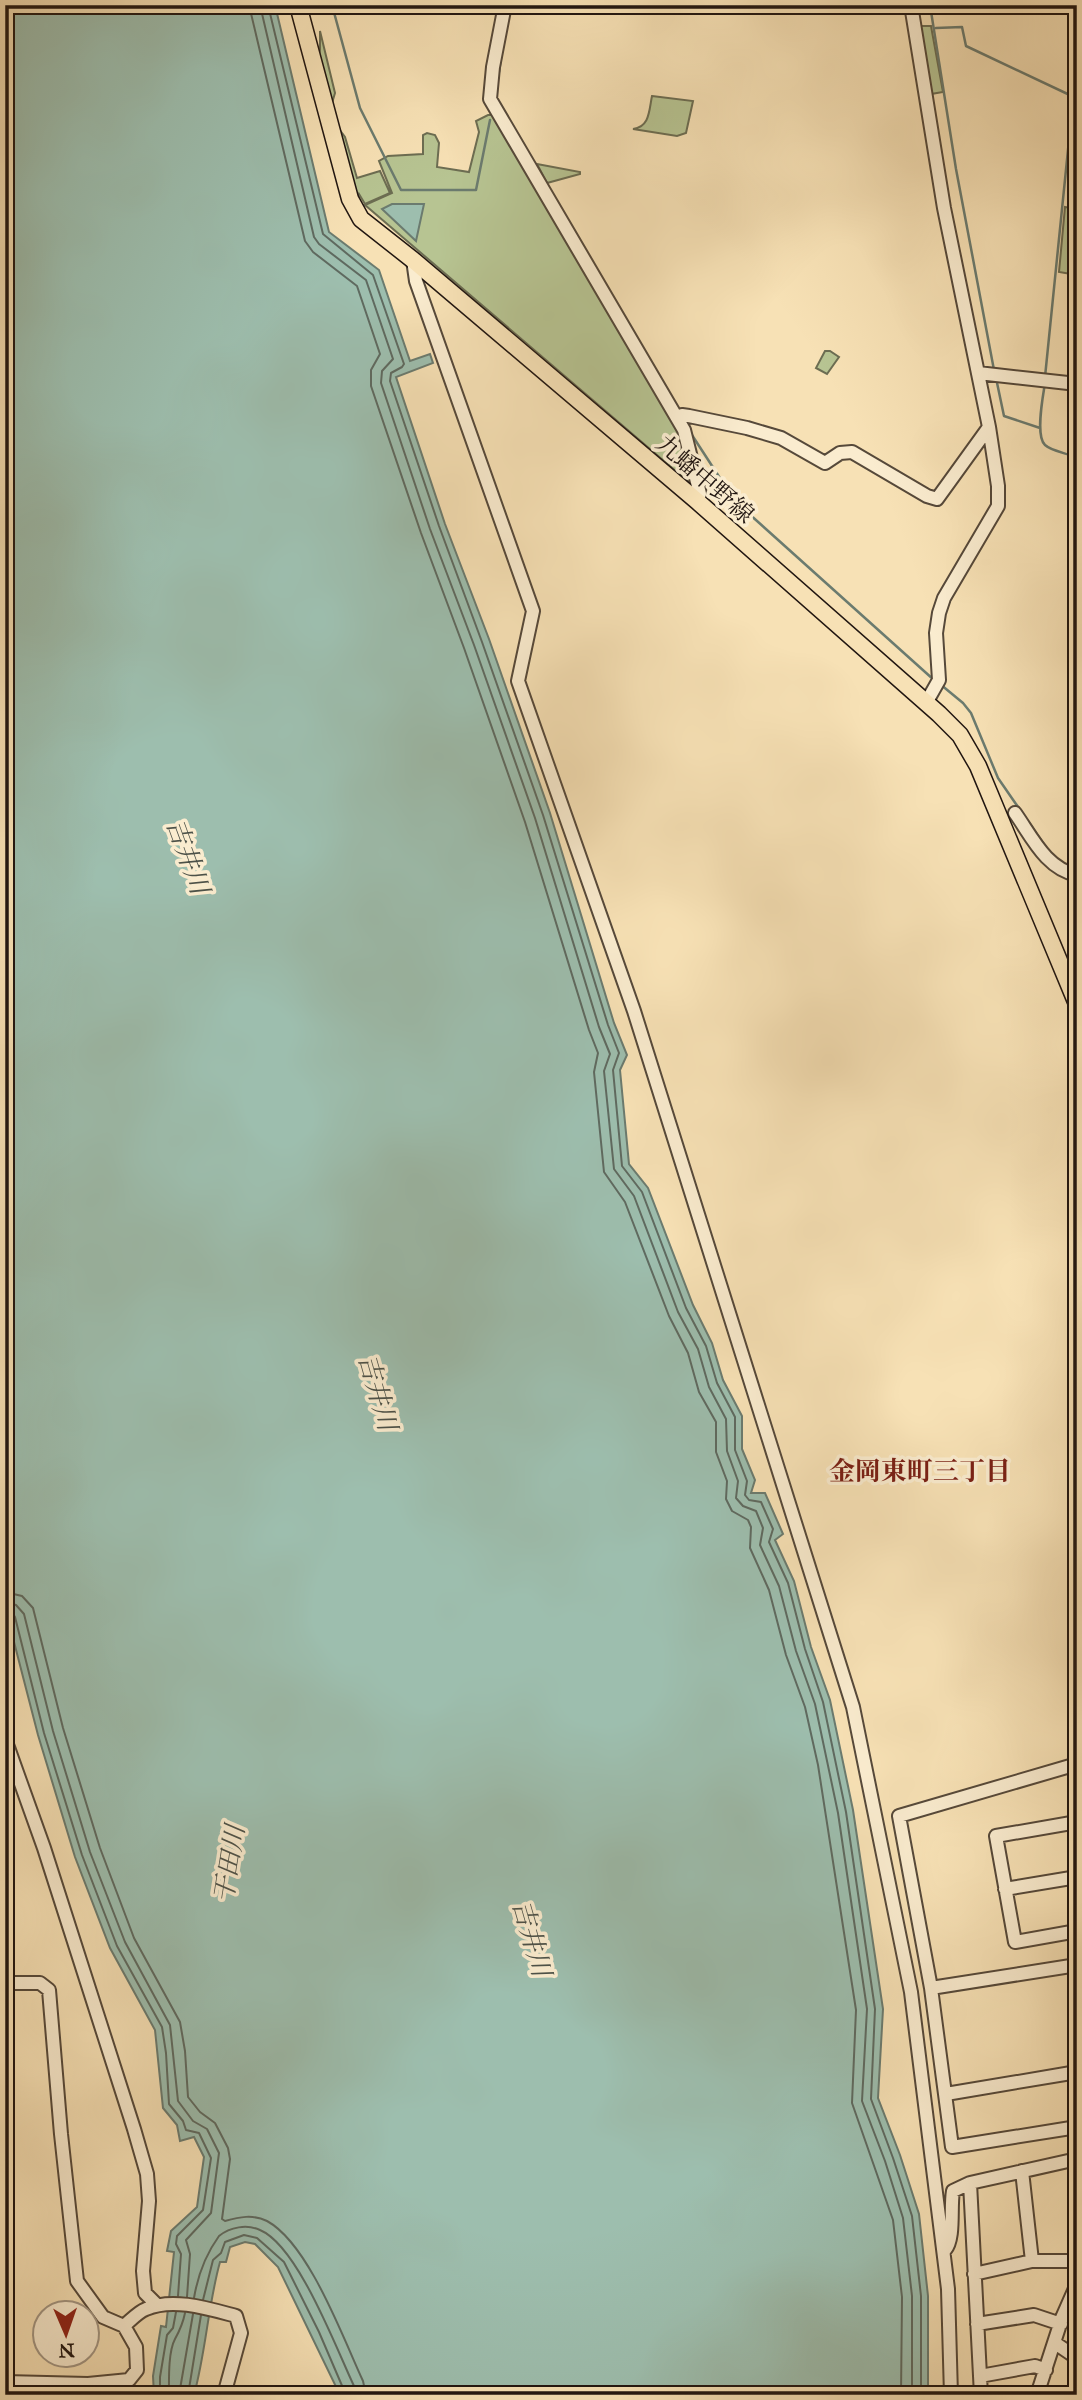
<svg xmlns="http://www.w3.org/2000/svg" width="1082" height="2400" font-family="'IM FELL Great Primer','Noto Serif JP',serif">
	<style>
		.green { fill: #b7c492; stroke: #6c6d52; stroke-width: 2 }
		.water { fill: #9dbeae; stroke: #6b7b6f; stroke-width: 2 }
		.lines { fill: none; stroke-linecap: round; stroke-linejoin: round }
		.shore { stroke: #5f6a60; stroke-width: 2 }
		.stream { stroke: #6b7b6f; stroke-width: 2.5 }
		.minor-casing { stroke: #56493a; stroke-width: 16 }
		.major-casing { stroke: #211611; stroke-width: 19 }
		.minor { stroke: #faeccf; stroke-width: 12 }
		.major { stroke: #f7e1b5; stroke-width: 16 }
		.labels { text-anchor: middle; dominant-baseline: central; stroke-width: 7; stroke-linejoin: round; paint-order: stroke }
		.street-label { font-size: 24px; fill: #211611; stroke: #faeccf }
		.water-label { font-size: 26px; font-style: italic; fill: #4c5148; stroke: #faeccf }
		.neighbourhood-label { font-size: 26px; font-weight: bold; fill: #7a1f14; stroke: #faeccf }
	</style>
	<rect width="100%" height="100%" fill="#f7e1b5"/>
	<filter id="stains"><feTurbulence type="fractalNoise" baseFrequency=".00286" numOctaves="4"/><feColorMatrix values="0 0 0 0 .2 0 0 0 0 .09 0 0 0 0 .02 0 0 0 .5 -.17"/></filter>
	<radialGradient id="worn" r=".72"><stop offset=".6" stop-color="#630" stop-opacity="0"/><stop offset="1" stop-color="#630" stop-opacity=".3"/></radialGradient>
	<path class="green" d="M919 26H931L943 92 931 94Z
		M320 31 335 93 330 110 318 57 320 50Z
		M652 96 693 101 686 133 677 136 633 129C650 127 649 110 652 96Z
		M488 115H494L682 434 692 485 365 205 392 193 379 161 388 156 423 154V135L427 133 435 135 439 143 437 167 469 172 479 132 476 121Z
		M333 121 345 137 357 178 380 171 390 193 365 204 359 194 357 201Z
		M537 164 580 172V174L547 183Z
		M1065 207 1077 209V275L1059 272Z
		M825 351H830L839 357 827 374 816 368Z"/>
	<path class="water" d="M5 5H275L329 232 379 270 410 361 430 354 433 363 396 377 445 524 489 639 550 813 614 1023 627 1055 620 1070 629 1164 648 1188 693 1305 712 1343 723 1380 742 1416V1449L755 1480 751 1493H765L783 1534 775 1540 794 1581 811 1647 830 1700 853 1810 883 2009 878 2098 900 2155 919 2214 928 2296V2395H340L278 2267 255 2244 245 2242 230 2247 226 2262H220C208 2305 206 2351 194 2395H154L153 2376 161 2326 166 2327 174 2252 167 2251 171 2231 197 2207 204 2157 194 2137 180 2141 177 2125 163 2108 155 2030 110 1948 75 1857 38 1735 5 1607Z
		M392 204H424L416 241 382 209Z"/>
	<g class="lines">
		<path class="shore" d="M249 5 305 241 313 252 357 286 380 354 371 370V386L421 533 464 648 525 822 589 1030 598 1053 594 1072 604 1172 625 1202 669 1316 688 1353 699 1392 716 1422V1452L727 1481 726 1499 732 1511 748 1520 751 1527 750 1548 769 1590 786 1655 805 1707 818 1765 856 2010 852 2103 893 2220 902 2297 901 2395
			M260 5 314 237 319 244 366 280 393 359 382 371 381 383 430 529 474 645 535 818 599 1027 610 1054 604 1071 614 1169 634 1196 678 1312 698 1349 709 1387 726 1419 727 1451 738 1481 736 1498 743 1506 756 1511 763 1528 760 1545 779 1586 796 1651 815 1704 838 1813 867 2009 862 2101 885 2161 903 2218 912 2296V2395
			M268 5 323 234 373 275 404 364 402 367 391 373 390 381 439 526 482 642 543 815 608 1025 619 1053 613 1070 622 1166 642 1192 686 1308 706 1346 717 1383 735 1417V1450L747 1481 745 1495 749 1500 761 1502 773 1529 769 1542 788 1583 805 1649 823 1702 846 1812 875 2009 871 2099 893 2158 912 2216 921 2296V2395
			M5 1592 22 1596 33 1608 63 1728 100 1848 134 1938 180 2022 185 2051 188 2097 200 2112 215 2123 228 2148 230 2159 222 2219 225 2221C239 2217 253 2214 267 2221 309 2244 343 2338 363 2381L366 2395
			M5 1602 16 1605 24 1614 53 1731 90 1852 125 1942 170 2025 178 2101 193 2121 207 2129 219 2153 211 2213 186 2240 190 2254 187 2297
			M5 1611 12 1612 15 1617 44 1733 82 1855 117 1946 162 2027 166 2053 169 2104 183 2121 186 2130 199 2133 211 2158 203 2210 177 2236 176 2244 181 2254 178 2296
			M194 2298C198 2274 206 2254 219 2236 230 2227 247 2224 260 2230 298 2246 336 2348 354 2386L355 2395
			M203 2300 213 2260 221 2253 225 2242 244 2235 257 2238 284 2262 319 2332 346 2395
			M160 2395V2377L167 2335 173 2328 176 2312
			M169 2395C169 2380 168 2352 175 2339 180 2330 183 2323 185 2313
			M179 2395 193 2314
			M188 2395 201 2315"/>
		<path class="stream" d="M332 5 360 108 401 190H476L490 120
			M930 5 956 169 994 370
			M936 28 962 27 966 46 1074 97
			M499 72 502 51
			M1045 377 1077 61
			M996 378 1004 416 1040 428
			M1045 383C1043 396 1035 436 1045 445 1053 452 1068 453 1077 458
			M690 432 729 492 747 512 934 680
			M940 684 963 703 971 713 998 778 1045 846"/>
		<g class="minor-casing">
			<path id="minor" d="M505 5 493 67 490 99 684 430 700 494 697 501
				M413 260 416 281 533 611 518 681 634 1011 853 1707 911 1992 948 2289 951 2395
				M978 373 1077 384
				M677 418 682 415 689 416 747 428 781 438 825 463 840 453 852 452 927 496 937 499 989 427 944 208 911 5
				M926 703 939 680 936 633 939 613 944 598 998 506V486L989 427
				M1015 813C1032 837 1046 869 1077 875
				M5 1739 44 1848 134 2129 147 2174 149 2201 143 2271 145 2293 157 2305
				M1077 1764 899 1816 931 1988 952 2147 1077 2127
				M1077 1822 996 1836 1015 1942 1077 1931
				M1005 1889 1077 1877
				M5 1983H40L49 1990 61 2134 77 2281 103 2317 124 2326C131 2320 138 2312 146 2309 173 2297 210 2309 236 2316L241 2333 224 2395
				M931 1988 1077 1965
				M946 2094 1077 2072
				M1022 2171 1032 2261
				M945 2250C955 2238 950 2208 953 2191L970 2183
				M974 2274 1032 2261H1077
				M977 2324 1034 2315 1061 2324
				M1055 2343 1077 2358
				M980 2376 1035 2366 1046 2370
				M5 2382 88 2384 129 2380 137 2370 136 2347 124 2326
				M981 2395 970 2183 1077 2159
				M1037 2395 1062 2318 1077 2284"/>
		</g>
		<g class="major-casing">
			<path id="major" d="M298 5 350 199 361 219 413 260 697 501 939 714 960 735 978 766 1077 1004"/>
		</g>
		<use href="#minor" class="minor"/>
		<use href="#major" class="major"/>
	</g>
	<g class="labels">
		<g class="street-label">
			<text transform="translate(705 479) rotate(41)">九蟠中野線</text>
		</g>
		<g class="water-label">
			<text transform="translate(188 856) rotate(70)">吉井川</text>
			<text transform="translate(378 1392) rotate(74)">吉井川</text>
			<text transform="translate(229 1864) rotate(-81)">干田川</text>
			<text transform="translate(532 1938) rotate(74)">吉井川</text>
		</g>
		<g class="neighbourhood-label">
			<text x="920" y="1471">金岡東町三丁目</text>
		</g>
	</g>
	<rect width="1082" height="2400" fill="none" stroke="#f7e1b5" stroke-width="28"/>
	<rect x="7" y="7" width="1068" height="2386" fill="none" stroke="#211611" stroke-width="3.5"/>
	<rect x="14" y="14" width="1054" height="2372" fill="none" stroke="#211611" stroke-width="2"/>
	<g transform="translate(66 2334) rotate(178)"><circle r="33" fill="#faeccf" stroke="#a39683" stroke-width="2"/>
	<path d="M0-5L12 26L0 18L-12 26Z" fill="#8f2418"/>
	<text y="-10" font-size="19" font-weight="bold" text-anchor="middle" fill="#211611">N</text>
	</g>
	<rect width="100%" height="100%" filter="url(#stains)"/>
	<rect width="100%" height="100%" fill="url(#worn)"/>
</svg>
